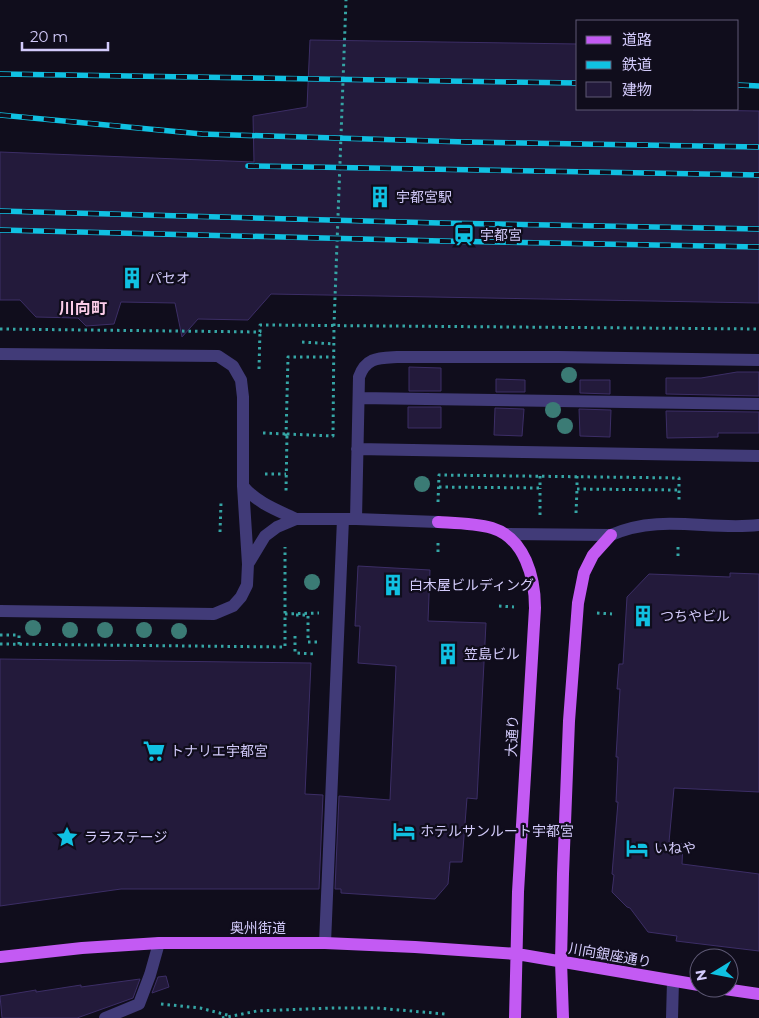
<svg xmlns="http://www.w3.org/2000/svg" width="759" height="1018" font-family="Montserrat,'Noto Sans JP',sans-serif">
	<style>
		.building { fill: #231a3b; stroke: #3c2e66 }
		.lines { fill: none; stroke-linecap: round; stroke-linejoin: round }
		.path { stroke: #35a5a5; stroke-width: 3; stroke-dasharray: 2.5 4; stroke-linecap: butt }
		.minor { stroke: #413b78; stroke-width: 12 }
		.major { stroke: #c35af3; stroke-width: 12 }
		.rail-casing { stroke: #10c1e2; stroke-width: 5.5 }
		.rail { stroke: #100d1c; stroke-width: 4; stroke-dasharray: 11; stroke-linecap: butt }
		.tree { fill: #3b7b75 }
		.labels { text-anchor: middle; dominant-baseline: central; stroke-width: 4.5; stroke-linejoin: round; paint-order: stroke }
		.poi-label { font-size: 14px; fill: #d3cbfb; stroke: #100d1c; text-anchor: start }
		.street-label { font-size: 14px; fill: #d3cbfb; stroke: #100d1c }
		.quarter-label { font-size: 16px; font-weight: bold; fill: #fbcde8; stroke: #100d1c }
	</style>
	<rect width="100%" height="100%" fill="#100d1c"/>
	<path class="building" d="M310 40 578 44V109H693V110L759 111V303L271 294 248 320 198 319 182 337 175 303 121 302 114 324 86 326 78 318 36 317 20 300H0V152L254 162 253 116 307 107Z
		M409 367 441 368V391H409Z
		M737 372H759V396L666 394V378H701Z
		M496 379 525 380V392H496Z
		M580 380H610V394L580 393Z
		M408 407H441V428H408Z
		M495 408 524 409 522 436 494 435Z
		M579 409 611 410 610 437 580 436Z
		M666 411 759 412V433H718V437L667 438Z
		M358 566 430 570 428 621 486 623 477 799 467 798 462 862H450L448 884 435 899 341 893V889H335L339 796 390 800 396 666 358 663 360 626H355Z
		M730 573 759 574V792L674 788 669 842 683 844 682 864 759 874V951L676 941 677 936 648 932 630 908 627 907 612 892 614 875 612 874 618 802H616L618 757H616L620 689H617L619 664H623L627 597 649 574 730 577Z
		M0 659 311 663 305 794 323 795 319 889H121L0 906Z
		M166 976 169 987 152 993 158 977Z
		M140 979 133 998 77 1018H2L0 996 36 990V992L81 985V987Z"/>
	<g class="lines">
		<path class="path" d="M0 329 260 332V325H267L759 329
			M302 342 334 344
			M259 369 260 330
			M263 433 287 434 286 491
			M287 434 333 436 334 325 346 0
			M286 436 288 357H334
			M265 474H286
			M577 476V489L679 490
			M439 487 540 488V475
			M438 502 439 475 679 478V502
			M576 513 577 489
			M540 515V488
			M220 532 221 503
			M438 552V543
			M678 556V544
			M499 606 514 607
			M597 613 612 614
			M285 614 319 613
			M296 615H308V642H318
			M0 635H19V645
			M295 636V653L317 654
			M0 644 285 647V547
			M161 1004 200 1008 231 1016
			M222 1018 257 1011 333 1008H377L445 1014"/>
		<path class="minor" d="M0 354 218 356 233 366 241 380 243 397V486L248 564 247 585 241 597 233 606 214 614 0 611
			M359 398 759 404
			M357 449 759 456
			M243 486C257 503 277 510 296 519
			M356 519 359 377C366 357 379 358 397 357H559L759 360
			M506 534 611 535C660 513 709 531 759 525
			M248 564 265 536 277 527 296 519H356L438 522
			M325 943 343 519
			M105 1018 139 1004 150 975 159 943
			M672 1018 673 981"/>
		<path class="major" d="M438 522C456 523 475 523 492 528 525 538 535 578 535 608L518 892 515 1018
			M0 957 82 948 159 943H325L415 947 517 954 699 985
			M718 988 759 994
			M563 1018 561 961 563 874 569 721 578 603 584 573 593 555 611 535"/>
		<g class="rail-casing">
			<path id="rail" d="M0 74 578 83
				M738 85 759 86
				M0 115 202 134 466 142 759 147
				M248 166 759 175
				M0 211 440 223 759 229
				M0 230 441 241 759 247"/>
		</g>
		<use href="#rail" class="rail"/>
	</g>
	<g class="tree">
		<circle cx="569" cy="375" r="8"/>
		<circle cx="553" cy="410" r="8"/>
		<circle cx="565" cy="426" r="8"/>
		<circle cx="422" cy="484" r="8"/>
		<circle cx="312" cy="582" r="8"/>
		<circle cx="33" cy="628" r="8"/>
		<circle cx="70" cy="630" r="8"/>
		<circle cx="105" cy="630" r="8"/>
		<circle cx="144" cy="630" r="8"/>
		<circle cx="179" cy="631" r="8"/>
	</g>
	<defs>
		<g id="building-bare" transform="scale(1.725)"><path d="M-4-6H4V6H1V3H-1V6H-4ZM-2.5-4.3h1.7v1.8h-1.7ZM.8-4.3h1.7v1.8H.8ZM-2.5-1h1.7V.8h-1.7ZM.8-1h1.7V.8H.8Z" fill="#10c1e2" stroke="#100d1c" stroke-width="2.5" paint-order="stroke"/></g>
		<g id="station-bare" transform="scale(1.725)"><path d="M-3-6H3Q5-6 5-4V2Q5 4 3 4L4.5 6H3L1.5 4h-3L-3 6H-4.5L-3 4Q-5 4-5 2V-4Q-5-6-3-6ZM-3.5-4v3h7v-3ZM-3.5 1v1.5H-2V1ZM2 1v1.5H3.5V1Z" fill="#10c1e2" stroke="#100d1c" stroke-width="2.5" paint-order="stroke"/></g>
		<g id="supermarket-bare" transform="scale(1.725)"><path d="M-6-5.5h2.5l.6 2H6L4.5 2H-2.5L-4.4-4H-6ZM-1.5 3.2a1.3 1.3 0 1 0 .1 0ZM3 3.2a1.3 1.3 0 1 0 .1 0Z" fill="#10c1e2" stroke="#100d1c" stroke-width="2.5" paint-order="stroke"/></g>
		<g id="hotel-bare" transform="scale(1.725)"><path d="M-6-4.5h1.5V1H6V5H4.5V3h-9V5H-6ZM-4 0a1.8 1.8 0 1 1 3.6 0ZM.5 0V-2.5h3Q6-2.5 6 0Z" fill="#10c1e2" stroke="#100d1c" stroke-width="2.5" paint-order="stroke"/></g>
		<g id="sight-bare" transform="scale(1.725)"><path d="M0-6L1.8-2.2L6-1.7L2.9 1.2L3.7 5.4L0 3.3L-3.7 5.4L-2.9 1.2L-6-1.7L-1.8-2.2Z" fill="#10c1e2" stroke="#100d1c" stroke-width="2.5" paint-order="stroke"/></g>
	</defs>
	<g fill-rule="evenodd">
		<use href="#building-bare" x="380" y="197"/>
		<use href="#station-bare" x="464" y="235"/>
		<use href="#building-bare" x="132" y="278"/>
		<use href="#building-bare" x="393" y="585"/>
		<use href="#building-bare" x="643" y="616"/>
		<use href="#building-bare" x="448" y="654"/>
		<use href="#supermarket-bare" x="154" y="751"/>
		<use href="#hotel-bare" x="404" y="831"/>
		<use href="#sight-bare" x="67" y="837"/>
		<use href="#hotel-bare" x="637" y="848"/>
	</g>
	<g class="labels">
		<g class="poi-label">
			<text x="396" y="197">宇都宮駅</text>
			<text x="480" y="235">宇都宮</text>
			<text x="148" y="278">パセオ</text>
			<text x="409" y="585">白木屋ビルディング</text>
			<text x="660" y="616">つちやビル</text>
			<text x="464" y="654">笠島ビル</text>
			<text x="170" y="751">トナリエ宇都宮</text>
			<text x="420" y="831">ホテルサンルート宇都宮</text>
			<text x="84" y="837">ララステージ</text>
			<text x="654" y="848">いねや</text>
		</g>
		<g class="street-label">
			<text transform="translate(512 736) rotate(-87)">大通り</text>
			<text x="258" y="928">奥州街道</text>
			<text transform="translate(610 955) rotate(10)">川向銀座通り</text>
		</g>
		<g class="quarter-label">
			<text x="83" y="308">川向町</text>
		</g>
	</g>
	<rect x="576" y="20" width="162" height="90" fill="#100d1c" stroke="#5e5975"/>
	<rect x="586" y="36" width="25" height="8" fill="#c35af3" stroke="#5e5975"/>
	<text x="622" y="45" font-size="15" fill="#d3cbfb">道路</text>
	<rect x="586" y="61" width="25" height="8" fill="#10c1e2" stroke="#5e5975"/>
	<text x="622" y="70" font-size="15" fill="#d3cbfb">鉄道</text>
	<rect x="586" y="82" width="25" height="15" fill="#231a3b" stroke="#5e5975"/>
	<text x="622" y="95" font-size="15" fill="#d3cbfb">建物</text>
	<g transform="translate(714 973) rotate(260)"><circle r="24" fill="#100d1c" stroke="#5e5975"/>
	<path d="M0-4L9 19L0 12L-9 19Z" fill="#10c1e2"/>
	<text y="-8" font-size="14" font-weight="bold" text-anchor="middle" fill="#d3cbfb">N</text>
	</g>
	<path d="M22 42v8h86v-8" fill="none" stroke="#d3cbfb" stroke-width="2.5"/>
	<text x="30" y="42" font-size="15" fill="#d3cbfb" stroke="#100d1c" stroke-width="4" paint-order="stroke">20 m</text>
</svg>
